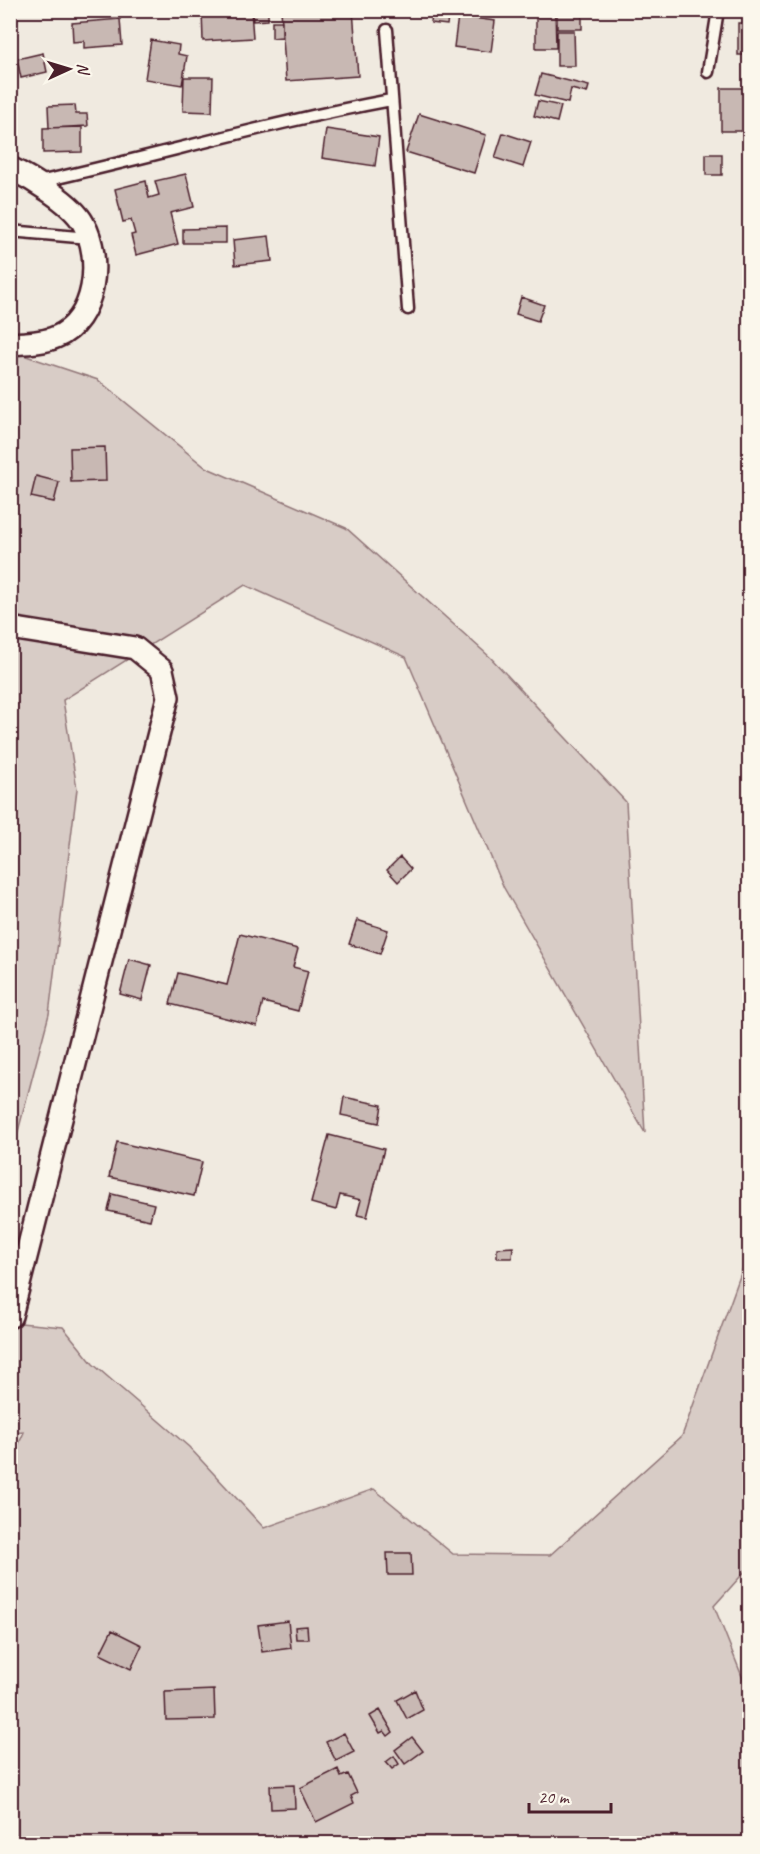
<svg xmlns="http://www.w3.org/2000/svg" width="760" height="1854" font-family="Caveat,sans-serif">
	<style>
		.green { fill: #d8ccc6; stroke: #917678; stroke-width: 1.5 }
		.building { fill: #c8b8b3; stroke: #4a1f2b; stroke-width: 1.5 }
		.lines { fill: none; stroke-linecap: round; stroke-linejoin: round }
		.lane-casing { stroke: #4a1f2b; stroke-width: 15 }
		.street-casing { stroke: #4a1f2b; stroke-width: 26 }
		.lane { stroke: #fbf7ec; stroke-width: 10 }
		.street { stroke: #fbf7ec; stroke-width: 21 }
	</style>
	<rect width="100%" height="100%" fill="#f0eae0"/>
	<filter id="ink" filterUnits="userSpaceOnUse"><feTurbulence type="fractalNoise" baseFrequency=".0167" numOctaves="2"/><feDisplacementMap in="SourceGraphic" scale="12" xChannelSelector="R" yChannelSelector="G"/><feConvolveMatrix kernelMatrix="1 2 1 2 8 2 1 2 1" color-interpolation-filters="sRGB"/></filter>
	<g filter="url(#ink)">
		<path class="green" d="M11 351 98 380 205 467 346 528 491 658 626 802 645 1133 504 888 406 657 245 585 63 700 77 789 49 1014 11 1158Z
			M749 1251V1567L714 1606 749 1694V1817L742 1843H11L10 1464 24 1432 11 1433 10 1322 63 1327 93 1364 189 1447 264 1528 374 1489 453 1554 550 1555 682 1436Z"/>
		<path class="building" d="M202 10H251L253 38 203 41Z
			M252 10H268V20L253 21Z
			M281 10H353L358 76 286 81Z
			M432 10H449L447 25 431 23Z
			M536 10H555L556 48H536Z
			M557 10H582V29H557Z
			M458 16 495 21 491 52 454 47Z
			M120 19 122 45 84 48V41L73 42 72 23Z
			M272 21H282V37L272 38Z
			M738 23H750V55H738Z
			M557 31H574L575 66H557Z
			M151 40 179 45 178 54 187 56 182 85 145 79Z
			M43 53 47 72 21 78 17 59Z
			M541 74 589 86 587 93 571 89 568 103 535 95Z
			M184 77H213L212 112 183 111Z
			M721 88H750V131H721Z
			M538 101 561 106 557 122 534 116Z
			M75 105 76 114H87L88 126 49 128 48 106Z
			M419 114 486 135 474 173 406 152Z
			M82 127V152L43 153V128Z
			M326 129 379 137 375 166 322 158Z
			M503 133 531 142 523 167 495 158Z
			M706 154H722V175H706Z
			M186 174 194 207 170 213 178 244 136 255 131 235 135 234 131 220 123 222 115 189 146 181 149 198 159 195 155 181Z
			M226 228V243H183V229Z
			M269 236 272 261 235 265 233 240Z
			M521 297 544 305 538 321 516 314Z
			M105 447 106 481 71 482 70 448Z
			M36 476 59 482 54 502 31 497Z
			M400 857 411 869 398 882 387 870Z
			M357 920 388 930 380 954 349 944Z
			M240 934 298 949 293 967 308 971 298 1011 263 1002 257 1026 170 1004 178 973 227 985Z
			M129 959 151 965 142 1000 120 994Z
			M344 1097 382 1105 379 1123 341 1115Z
			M329 1135 384 1149 367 1217 357 1215 361 1200 340 1195 336 1210 311 1203Z
			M117 1142 202 1162 194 1196 109 1177Z
			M112 1194 154 1204 150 1220 108 1211Z
			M513 1247 512 1258H497V1248Z
			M387 1553H411L412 1575H388Z
			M288 1621 291 1648 262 1652 258 1625Z
			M307 1626 308 1639H296L295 1627Z
			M112 1630 142 1645 131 1669 100 1654Z
			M214 1690 215 1719 166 1720 165 1692Z
			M415 1690 423 1710 407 1719 397 1700Z
			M380 1710 393 1732 388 1736 384 1731 380 1733 370 1716Z
			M344 1733 354 1752 336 1761 326 1742Z
			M412 1737 423 1751 405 1764 395 1750Z
			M394 1756 399 1764 392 1769 386 1762Z
			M338 1769 341 1777 348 1774 357 1793 351 1796 354 1803 316 1822 300 1788Z
			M294 1785 295 1808 271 1809 270 1786Z"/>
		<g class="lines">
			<g class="lane-casing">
				<path id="lane" d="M387 30 408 309
					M708 72 718 10
					M39 182C156 156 272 122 391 100
					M10 231 89 238"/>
			</g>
			<g class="street-casing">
				<path id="street" d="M10 168C32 179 72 203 83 223 103 258 96 321 56 337 43 343 25 343 10 344
					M10 628 135 648 162 670 168 697 11 1316"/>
			</g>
			<use href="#lane" class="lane"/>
			<use href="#street" class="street"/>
		</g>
	</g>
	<rect width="760" height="1854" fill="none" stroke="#fbf7ec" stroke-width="36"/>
	<rect x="18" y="18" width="724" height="1818" fill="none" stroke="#4a1f2b" stroke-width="2" filter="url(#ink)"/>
	<g transform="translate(69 69) rotate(86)" stroke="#fbf7ec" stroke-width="4.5" paint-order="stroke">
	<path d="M0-4.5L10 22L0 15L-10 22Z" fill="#4a1f2b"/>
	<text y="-9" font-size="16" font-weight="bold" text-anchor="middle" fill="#4a1f2b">N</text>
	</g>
	<path d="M529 1803v9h82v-9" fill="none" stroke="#4a1f2b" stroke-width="3"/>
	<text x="538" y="1803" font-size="18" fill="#4a1f2b" stroke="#fbf7ec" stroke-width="4.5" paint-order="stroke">20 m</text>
</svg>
